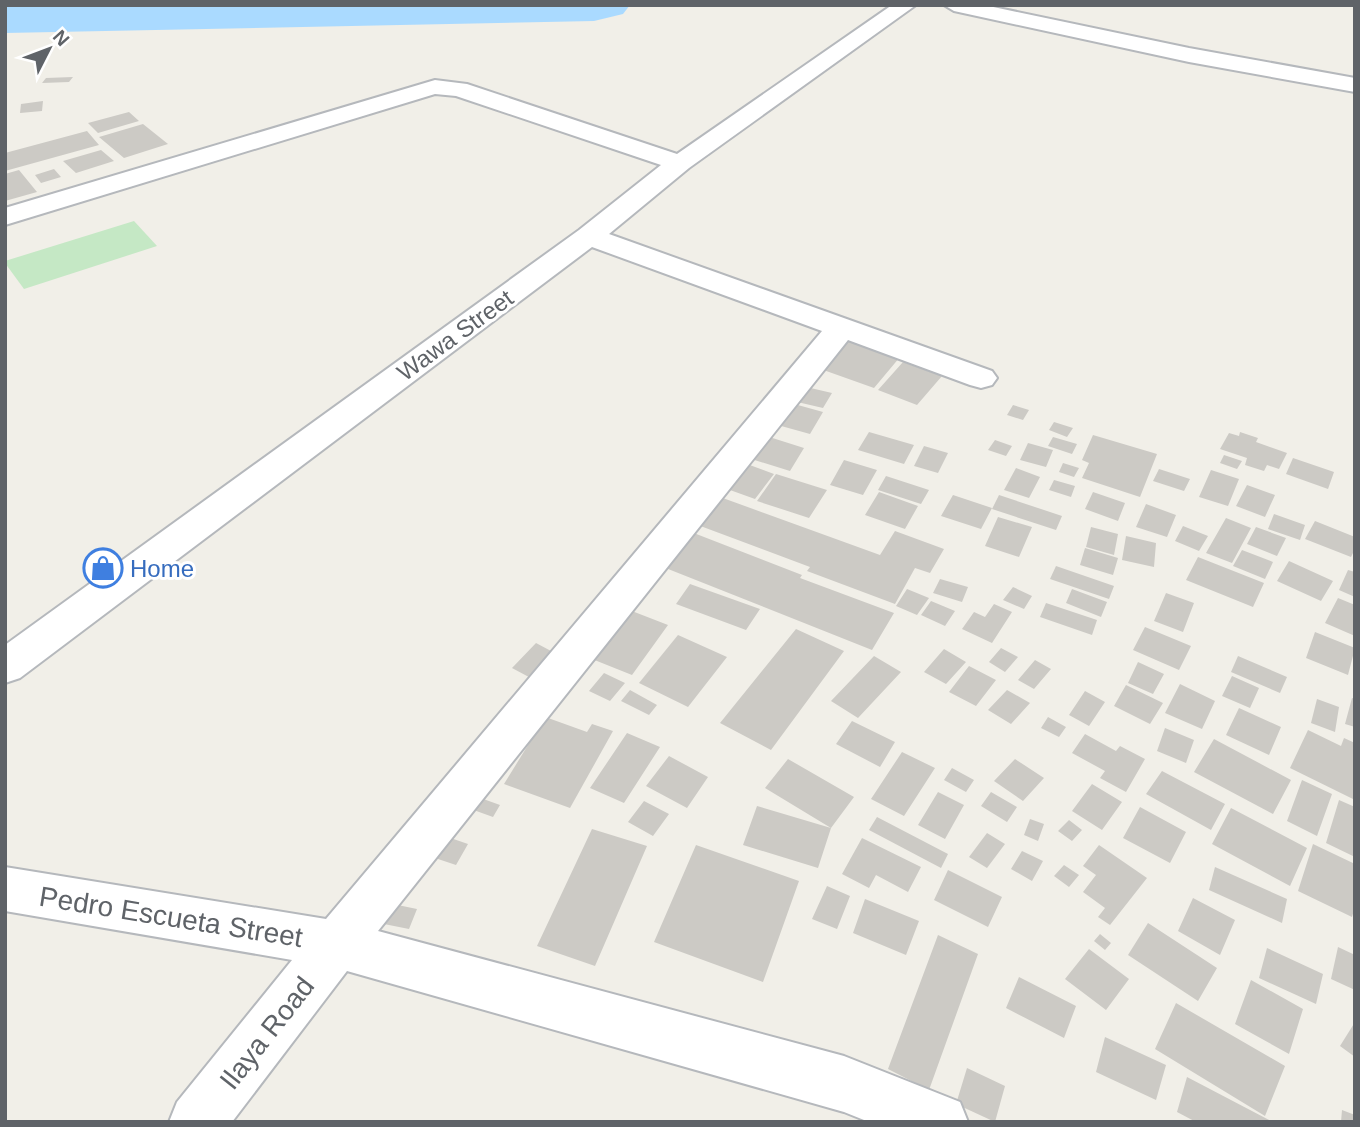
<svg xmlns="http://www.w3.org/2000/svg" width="1360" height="1127" font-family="Arial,sans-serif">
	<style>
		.green { fill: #c5e8c5 }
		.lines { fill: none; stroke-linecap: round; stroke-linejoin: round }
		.river { fill: #aadaff; fill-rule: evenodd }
		.building { fill: #cccac5 }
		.minor-casing { stroke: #b5b8bc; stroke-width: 4 }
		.minor { fill: #fff; fill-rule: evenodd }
		.labels { text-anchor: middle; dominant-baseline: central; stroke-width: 6; stroke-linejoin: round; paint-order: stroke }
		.street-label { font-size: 24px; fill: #5f6368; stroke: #fff }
		.shop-label { font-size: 24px; fill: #366cbe; stroke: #fff; text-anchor: start }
		.near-street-label { font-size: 28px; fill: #5f6368; stroke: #fff }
	</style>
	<rect width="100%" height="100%" fill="#f1efe8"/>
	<path class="green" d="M134 221 157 246 24 289 5 263V261Z"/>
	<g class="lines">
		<path class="river" d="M73 5H630L623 14 594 21 5 33V7Z"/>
	</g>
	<path class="building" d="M73 77 69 82 42 83 46 78Z
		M43 101 42 111 20 113 21 104Z
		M129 112 139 121 98 133 88 123Z
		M143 124 168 144 124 158 99 137Z
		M87 131 99 145 5 171V153Z
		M101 150 114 161 76 173 63 161Z
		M54 169 61 177 41 183 35 175Z
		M19 170 37 192 5 201V174Z
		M843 337 900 357 874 388 815 367Z
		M903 362 942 376 917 405 878 390Z
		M802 386 832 393 823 408 793 401Z
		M787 402 823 412 810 434 774 424Z
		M1013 405 1029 410 1023 420 1007 415Z
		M1054 422 1073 428 1067 437 1049 430Z
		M869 432 914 445 904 464 858 450Z
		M1240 432 1258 438 1256 442 1287 453 1279 469 1267 465 1264 471 1245 465 1247 458 1220 449 1229 433 1239 436Z
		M763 435 804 448 790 471 748 458Z
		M1093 435 1157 454 1140 497 1082 478 1089 463 1082 460Z
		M1053 437 1077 444 1072 454 1048 446Z
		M995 440 1012 446 1006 456 988 450Z
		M1028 443 1053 450 1046 467 1020 460Z
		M924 446 948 453 938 473 914 466Z
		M1224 455 1242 461 1237 469 1220 463Z
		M1293 458 1334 472 1328 489 1286 474Z
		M736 460 774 474 755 499 716 485Z
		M844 460 877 470 863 495 830 485Z
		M1063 463 1079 468 1074 477 1059 472Z
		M1016 468 1040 477 1029 498 1004 490Z
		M1159 469 1190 479 1184 491 1153 481Z
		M1211 470 1239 479 1228 506 1199 497Z
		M776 474 827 490 809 518 757 501Z
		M886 476 929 490 921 504 878 490Z
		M1054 480 1075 486 1071 497 1049 490Z
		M1247 485 1275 495 1265 517 1236 506Z
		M879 492 918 506 905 529 865 515Z
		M1093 492 1125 503 1118 521 1085 509Z
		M709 493 880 555 895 531 944 549 930 573 915 568 895 604 807 571 810 567 687 521Z
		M953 495 992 508 981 529 941 516Z
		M999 495 1062 516 1056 530 992 509Z
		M1146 504 1176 515 1167 537 1136 527Z
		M1274 514 1305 525 1300 540 1268 529Z
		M998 517 1032 527 1019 557 985 546Z
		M1226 518 1251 528 1232 563 1206 553Z
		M1315 521 1355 537V549L1351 557 1305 539Z
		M1183 526 1208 536 1199 551 1175 541Z
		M1091 527 1118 534 1114 555 1086 547Z
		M1256 527 1286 538 1277 556 1247 544Z
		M686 530 802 575 800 578 894 613 872 650 658 565Z
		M1126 536 1156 543 1154 567 1122 560Z
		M1085 548 1118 558 1113 575 1080 565Z
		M1242 550 1273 562 1265 579 1233 566Z
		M1198 557 1264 583 1253 607 1186 580Z
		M1289 561 1333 581 1321 601 1277 581Z
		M1056 566 1114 586 1109 599 1050 579Z
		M1348 570 1355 572V597L1339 590Z
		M940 579 968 587 962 602 933 593Z
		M690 584 760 609 746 630 676 604Z
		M1013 587 1032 596 1024 609 1003 600Z
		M907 589 929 598 917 615 896 606Z
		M1072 589 1107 602 1101 617 1066 603Z
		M1166 593 1194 603 1183 632 1154 621Z
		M1338 598 1355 605V636L1325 623Z
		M931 601 955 611 945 626 921 615Z
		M1046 603 1097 620 1092 635 1040 617Z
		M994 604 1012 612 992 643 962 629 974 612 985 617Z
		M619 606 668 625 632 675 582 655Z
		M1145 627 1191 646 1179 670 1133 650Z
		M796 629 844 651 771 750 720 723Z
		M1315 632 1355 648 1348 675 1306 658Z
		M678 635 727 657 688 707 639 683Z
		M536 643 566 659 542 684 512 668Z
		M1001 648 1018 657 1005 672 989 662Z
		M944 649 966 662 946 684 924 672Z
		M874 656 901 672 858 718 831 701Z
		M1238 656 1287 677 1280 693 1231 672Z
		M1035 660 1051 669 1034 689 1018 680Z
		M1138 662 1164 674 1153 694 1128 683Z
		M969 666 996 680 976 706 949 692Z
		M604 673 625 683 610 701 589 691Z
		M1232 676 1259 688 1250 708 1222 696Z
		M1180 684 1215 701 1202 729 1165 713Z
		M1126 685 1163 703 1150 724 1114 706Z
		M630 690 657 705 649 715 621 701Z
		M1007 690 1030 703 1011 724 988 710Z
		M1085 691 1105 702 1089 726 1069 715Z
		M1352 698 1355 699V727L1345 724Z
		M1317 699 1339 707 1335 732 1311 723Z
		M1239 708 1281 727 1269 755 1226 735Z
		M537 714 587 732 592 724 613 731 570 808 504 784 533 737 524 733Z
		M1048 717 1066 727 1059 737 1041 728Z
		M852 721 895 742 880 767 836 744Z
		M1165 728 1194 740 1186 763 1157 751Z
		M1308 730 1341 746 1344 738 1355 743V800L1290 768Z
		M627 733 660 747 624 803 590 788Z
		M1085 734 1116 751 1120 746 1145 759 1126 792 1100 778 1105 771 1072 753Z
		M1214 739 1291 780 1273 814 1194 772Z
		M902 752 935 768 904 816 871 799Z
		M669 756 708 777 687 808 646 786Z
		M788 759 854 797 831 828 765 788Z
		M1015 759 1044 778 1023 801 994 781Z
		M952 768 974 780 966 792 944 780Z
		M1162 771 1225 804 1211 830 1146 794Z
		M1302 780 1332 794 1317 836 1287 821Z
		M1092 784 1122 802 1102 830 1072 811Z
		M938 792 964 805 945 839 918 825Z
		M991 792 1017 807 1007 822 981 806Z
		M475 796 500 805 493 817 468 808Z
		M1339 800 1355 807V857L1326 843Z
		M644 801 669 814 653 836 628 822Z
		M757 806 831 828 818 868 743 845Z
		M1140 807 1186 832 1170 863 1123 838Z
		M1231 808 1307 848 1290 886 1212 844Z
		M877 817 948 854 941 868 869 830Z
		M1030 819 1044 824 1038 841 1024 835Z
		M1069 820 1082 830 1072 841 1058 831Z
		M592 829 647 846 595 966 537 946Z
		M436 833 468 844 456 865 423 854Z
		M987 833 1005 844 987 868 969 857Z
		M862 838 921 867 908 892 876 875 869 888 842 874Z
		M1313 844 1355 864V907L1352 917 1298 891Z
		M696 845 799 881 763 982 654 942Z
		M1099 845 1147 878 1110 925 1098 917 1105 908 1083 892 1096 875 1083 866Z
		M1022 851 1043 861 1032 881 1011 869Z
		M1064 865 1079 875 1069 887 1054 876Z
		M1215 867 1287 899 1282 923 1209 890Z
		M948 870 1002 897 988 927 934 900Z
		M827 886 850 896 837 929 812 919Z
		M1193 898 1235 920 1220 955 1178 931Z
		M865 899 919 921 906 955 853 933Z
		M383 902 417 909 409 929 374 922Z
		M1148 923 1217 968 1198 1001 1128 955Z
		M1100 934 1111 943 1105 950 1094 941Z
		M938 935 978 954 929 1090 888 1069Z
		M1338 947 1355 955V990L1331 979Z
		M1267 948 1323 974 1316 1004 1259 978Z
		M1089 949 1129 979 1106 1010 1065 979Z
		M1019 977 1076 1006 1064 1038 1006 1008Z
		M1251 980 1303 1009 1289 1054 1235 1024Z
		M1176 1003 1285 1066 1265 1116 1155 1049Z
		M1355 1022V1057L1340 1046Z
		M1105 1037 1166 1065 1156 1100 1096 1072Z
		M967 1068 1005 1086 995 1122 956 1104Z
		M1187 1077 1273 1122H1196L1177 1112Z
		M1342 1110 1355 1115V1122H1341Z"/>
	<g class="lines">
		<g class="minor-casing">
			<path id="minor" d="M892 5H916L689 168 609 234 992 371 997 378 992 385 981 388 970 385 848 340 378 931 844 1056 960 1102 968 1122H869L844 1112 347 971 232 1122H169L177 1102 292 960 5 911V867L326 919 822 331 592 247 20 678 5 683V645L579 230 661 165 456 96 435 94 5 225V208L435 80 467 84 677 154Z
				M944 5H984L1189 48 1355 78V92L1189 62 954 11Z"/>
		</g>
		<use href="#minor" class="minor"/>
	</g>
	<defs>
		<g id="shop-ring" transform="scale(2.0125)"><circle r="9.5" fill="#fff" stroke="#3f7fe0" stroke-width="1.5"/><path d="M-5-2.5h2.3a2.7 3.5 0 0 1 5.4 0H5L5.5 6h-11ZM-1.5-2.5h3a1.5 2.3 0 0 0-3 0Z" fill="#3f7fe0"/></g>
	</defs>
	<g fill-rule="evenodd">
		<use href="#shop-ring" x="103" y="568"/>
	</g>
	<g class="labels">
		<g class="street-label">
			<text transform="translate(455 335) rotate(-36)">Wawa Street</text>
		</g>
		<g class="shop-label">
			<text x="130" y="568">Home</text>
		</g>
		<g class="near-street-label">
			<text transform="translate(171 917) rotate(9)">Pedro Escueta Street</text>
			<text transform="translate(267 1033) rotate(-52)">Ilaya Road</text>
		</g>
	</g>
	<rect width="1360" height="1127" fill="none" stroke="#5f6368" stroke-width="14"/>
	<g transform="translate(49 49) rotate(48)" stroke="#ffffff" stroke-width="5" paint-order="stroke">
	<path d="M0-5L12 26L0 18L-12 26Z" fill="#5f6368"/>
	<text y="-10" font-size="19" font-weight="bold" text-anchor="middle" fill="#5f6368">N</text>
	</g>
</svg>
